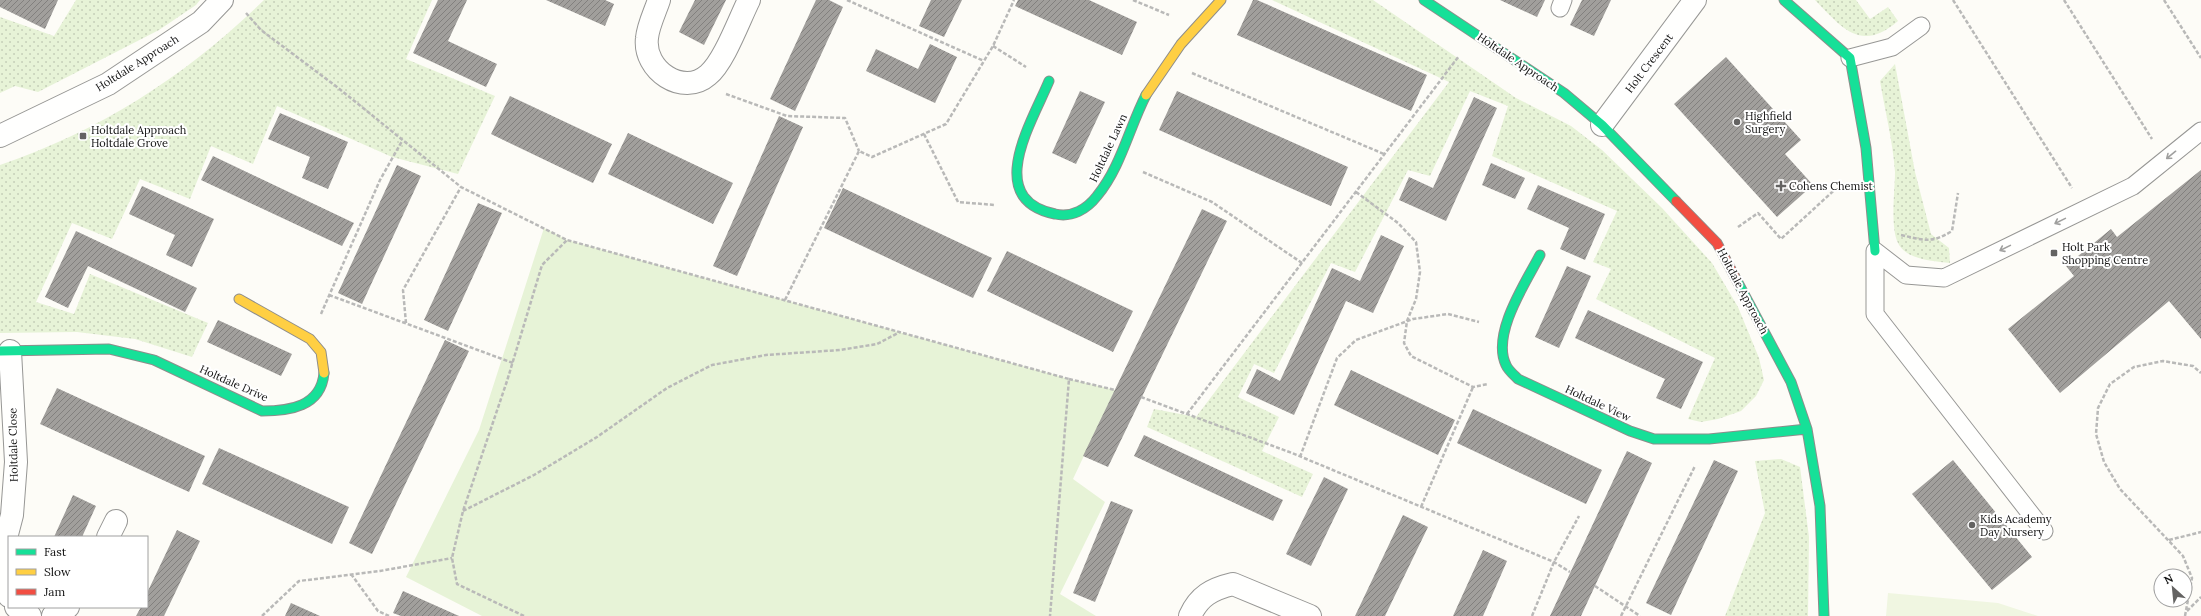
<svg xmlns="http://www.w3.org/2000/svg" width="2201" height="616" font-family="Lora,serif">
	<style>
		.grass { fill: url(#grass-dots) }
		.park { fill: #e7f3d7 }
		.pitch { fill: #f0f6e1 }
		.building { fill: url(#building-hatch) }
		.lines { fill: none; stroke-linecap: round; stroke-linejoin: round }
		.lane-casing { stroke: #979795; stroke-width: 19 }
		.street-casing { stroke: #979795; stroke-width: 24 }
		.fast-casing { stroke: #8e8d8b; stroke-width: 11 }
		.slow-casing { stroke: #8e8d8b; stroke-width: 11 }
		.jam-casing { stroke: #8e8d8b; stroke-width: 11 }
		.path { stroke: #b9b9b8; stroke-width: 2.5; stroke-dasharray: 4 2; stroke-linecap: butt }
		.lane { stroke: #fffffe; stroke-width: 17 }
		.street { stroke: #fffffe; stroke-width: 22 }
		.fast { stroke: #16e098; stroke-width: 9 }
		.slow { stroke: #ffcf43; stroke-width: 9 }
		.jam { stroke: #f24e42; stroke-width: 9 }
		.oneway { stroke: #a0a09f }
		.poi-dot { fill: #646362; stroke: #fff; stroke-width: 1.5 }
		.labels { text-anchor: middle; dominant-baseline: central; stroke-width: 4; stroke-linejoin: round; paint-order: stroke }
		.street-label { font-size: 11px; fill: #111; stroke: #fff }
		.poi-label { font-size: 11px; fill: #111; stroke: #fff; text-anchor: start }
	</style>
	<defs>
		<pattern id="grass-dots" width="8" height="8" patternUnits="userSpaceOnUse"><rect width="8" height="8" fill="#e7f3d7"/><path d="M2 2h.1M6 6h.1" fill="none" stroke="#c5cfb8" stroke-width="1.8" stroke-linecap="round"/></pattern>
		<pattern id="building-hatch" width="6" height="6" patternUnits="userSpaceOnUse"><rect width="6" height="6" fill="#a19f9c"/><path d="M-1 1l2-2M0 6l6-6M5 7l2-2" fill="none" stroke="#82807e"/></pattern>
	</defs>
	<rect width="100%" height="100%" fill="#fdfcf7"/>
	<path class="grass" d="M76 0H200L196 5 159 30 38 92 15 86 0 93V17L54 36Z
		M264 0H432L406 59 495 96 458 174 392 157 277 106 253 164 211 146 190 199 140 179 112 239 72 223 36 302 74 314 90 274 208 323 192 357 135 339 77 332 0 333V165C102 130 187 75 264 0Z
		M1272 0H1373L1516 98 1571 126 1602 150 1662 208 1712 263 1738 307 1759 358 1764 380 1756 396 1741 411 1718 419 1701 422 1688 419 1715 358 1596 299 1611 269 1593 262 1617 211 1492 156 1508 106 1470 91 1430 176 1408 170 1355 272 1331 263 1274 373 1254 364 1238 397 1279 417 1262 451 1313 474 1302 497 1147 427 1154 409 1196 417 1449 82Z
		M1815 0H1856L1870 19 1888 7 1898 21C1861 53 1842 28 1815 0Z
		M1895 64 1915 172 1931 234 1949 248 1950 263C1934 261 1906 260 1898 243 1890 227 1895 190 1895 172 1893 142 1885 111 1880 81Z
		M1781 459 1800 467 1809 537 1808 616H1725L1765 513 1755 461Z"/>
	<path class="park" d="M544 228 567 240 1069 379 1115 390 1073 479 1105 502 1060 594 1096 616H482L406 577 479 430Z"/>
	<path class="pitch" d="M1888 593 1998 603 2038 616H1886Z"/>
	<path class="building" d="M0 0H58L45 29 0 7Z
		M438 0H467L448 41 497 64 486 87 413 53Z
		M546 0H605L614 4 605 26Z
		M695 0H726L704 45 679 32Z
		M816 0H829L843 7 795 111 770 99Z
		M931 0H962L944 37 919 26Z
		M1018 0H1089L1137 22 1122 55 1015 6Z
		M1253 0H1257L1427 75 1411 111 1237 35Z
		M1500 0H1545L1537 17Z
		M1582 0H1611L1594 36 1570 25Z
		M930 44 957 57 935 103 866 71 876 49 918 69Z
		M1726 57 1801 140 1785 154 1813 185 1777 217 1674 104Z
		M1080 91 1105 102 1076 164 1052 153Z
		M1177 91 1348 167 1331 206 1159 130Z
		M510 96 612 144 593 183 491 134Z
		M1474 97 1497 108 1446 221 1399 200 1409 177 1433 188Z
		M280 113 348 142 328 189 302 178 310 157 268 139Z
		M779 116 803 127 737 276 713 266Z
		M628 133 733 183 713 224 608 174Z
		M213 156 354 223 342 246 201 180Z
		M1491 163 1525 178 1515 199 1482 185Z
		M397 165 421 176 362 304 338 293Z
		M2201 170V339L2169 301 2060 393 2008 329 2074 276 2066 266 2111 229 2117 237Z
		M1538 185 1605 214 1585 260 1560 249 1569 228 1527 209Z
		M142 186 214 219 192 267 166 255 175 235 129 214Z
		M843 188 992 258 973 298 824 228Z
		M478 203 502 213 448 331 424 320Z
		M1202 209 1227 221 1108 467 1083 456Z
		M76 231 197 288 185 312 88 266 68 308 45 297Z
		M1381 235 1404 246 1373 313 1346 301 1294 415 1246 393 1257 369 1280 381 1332 268 1360 281Z
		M1007 251 1133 311 1113 352 987 291Z
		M1567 266 1591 276 1559 348 1535 337Z
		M1588 310 1703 362 1681 409 1656 398 1665 379 1575 338Z
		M218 320 292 354 281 376 207 342Z
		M445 340 469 351 372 554 349 543Z
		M1351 370 1455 420 1438 455 1334 405Z
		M57 388 205 456 189 492 40 424Z
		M1473 409 1602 470 1586 504 1457 443Z
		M1144 435 1283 500 1273 521 1134 456Z
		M219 448 349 507 332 544 202 484Z
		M1627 451 1652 463 1581 616H1550Z
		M1714 460 1738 471 1671 615 1646 603Z
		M1953 460 2032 557 1992 590 1912 494Z
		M1324 477 1348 489 1311 566 1286 554Z
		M73 495 96 506 82 537H54Z
		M1111 501 1133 510 1095 602 1073 593Z
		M1403 515 1428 527 1385 616H1355Z
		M177 530 200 541 164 616H136L141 607H147V593Z
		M1483 550 1507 561 1483 616H1453Z
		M403 591 459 616H401L393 613Z
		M291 603 320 616H285Z"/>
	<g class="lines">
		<g class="lane-casing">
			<path id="lane" d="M1560 8 1563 0
				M1850 58 1892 47 1921 26
				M1875 251 1906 275 1944 278 2133 186 2201 131
				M1875 251V314L2044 531"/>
		</g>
		<g class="street-casing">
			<path id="street" d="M659 0C655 12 648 26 647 38 643 70 683 97 708 75 724 62 739 20 749 0
				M1602 125 1695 0
				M0 136 108 84 201 22 222 0
				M108 537 116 521
				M0 561 12 515 16 462 10 351
				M0 566 3 588 9 596
				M16 607 30 616
				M53 616 68 607
				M1190 616C1199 596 1212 589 1233 584L1310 616"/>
		</g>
		<g class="fast-casing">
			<path id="fast" d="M1424 0 1564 93 1602 125 1676 201
				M1784 0 1850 58 1866 148 1875 251
				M1049 81C1032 122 983 199 1055 214 1072 218 1087 209 1097 196 1121 167 1129 128 1146 95
				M1540 255C1526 282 1491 334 1506 365 1508 370 1514 375 1518 379L1630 431 1654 439H1709L1807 429
				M1735 277 1791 382 1807 429 1820 506 1824 616
				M0 351 109 349 154 360 262 411C289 411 321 407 324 373"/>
		</g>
		<g class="slow-casing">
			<path id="slow" d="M1146 95 1181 44 1221 0
				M239 299 310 339 321 352 324 373"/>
		</g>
		<g class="jam-casing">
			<path id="jam" d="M1676 201 1717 243 1735 277"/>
		</g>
		<path class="path" d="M847 0 984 61
			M1133 0 1169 15
			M1953 0 2072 188
			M2064 0 2152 139
			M2164 0 2201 58
			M246 13 261 30 337 87 461 187 567 240 1069 379 1050 616
			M993 46 1026 67
			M1192 73 1384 154
			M726 94 787 116 845 118 859 151
			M924 134 958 202 995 205
			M1143 172 1212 202 1302 263
			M1356 192 1398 223 1416 242 1420 272 1416 299 1407 321 1404 343 1411 356 1473 387 1488 384
			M1738 227 1758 213 1781 239 1842 183
			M1901 235C1924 240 1931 244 1952 231L1958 193
			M329 295 513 363
			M785 300 859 151 872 157 946 124 993 46 1014 0
			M321 314 380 180 402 141
			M406 323 403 290 461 187
			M1069 379 1115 390
			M1141 397 1292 453 1554 562 1570 572
			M1187 414 1459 56
			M1300 457 1337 358 1356 340 1413 319 1448 314 1479 322
			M1421 507 1473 387
			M463 511 534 475 597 437 667 388 712 365 766 355 840 350 877 344 900 332
			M2169 540 2201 532
			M351 574 378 611 389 616
			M1595 586 1640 616
			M2187 611 2201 597
			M262 616 299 581 380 571 452 558
			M524 616 457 584 452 558 463 511 507 381 542 265 567 240
			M1532 616 1554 562 1579 516
			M1621 616 1695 466
			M2185 616 2192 578 2183 556 2120 489 2104 462 2096 434 2098 408 2110 384 2134 367 2163 361 2193 366 2201 373"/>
		<use href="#lane" class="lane"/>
		<use href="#street" class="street"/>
		<use href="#fast" class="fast"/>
		<use href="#slow" class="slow"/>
		<use href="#jam" class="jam"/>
	</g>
	<defs><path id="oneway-shaft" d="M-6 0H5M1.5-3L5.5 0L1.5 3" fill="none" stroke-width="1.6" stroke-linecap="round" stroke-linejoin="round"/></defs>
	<g class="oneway">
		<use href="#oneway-shaft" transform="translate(2171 155) rotate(141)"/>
		<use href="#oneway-shaft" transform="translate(2060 221) rotate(154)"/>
		<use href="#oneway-shaft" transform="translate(2005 248) rotate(154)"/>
	</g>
	<g class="poi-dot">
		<circle cx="1737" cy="122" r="4"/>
		<rect x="79" y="132" width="8" height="8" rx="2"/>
		<path d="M1779 180h4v4h4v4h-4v4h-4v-4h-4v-4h4z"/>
		<rect x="2050" y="249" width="8" height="8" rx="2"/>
		<circle cx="1972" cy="525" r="4"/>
	</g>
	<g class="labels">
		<g class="street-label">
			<text transform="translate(1518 62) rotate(34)">Holtdale Approach</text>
			<text transform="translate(137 63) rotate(-32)">Holtdale Approach</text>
			<text transform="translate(1649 63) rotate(-53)">Holt Crescent</text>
			<text transform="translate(1108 148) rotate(-65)">Holtdale Lawn</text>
			<text transform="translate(1743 291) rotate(62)">Holtdale Approach</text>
			<text transform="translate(234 383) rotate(24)">Holtdale Drive</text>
			<text transform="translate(1598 403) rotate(25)">Holtdale View</text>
			<text transform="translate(13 445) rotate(-91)">Holtdale Close</text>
		</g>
		<g class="poi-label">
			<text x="1745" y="116">Highfield<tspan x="1745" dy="13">Surgery</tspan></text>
			<text x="91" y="130">Holtdale Approach<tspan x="91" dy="13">Holtdale Grove</tspan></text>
			<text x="1789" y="186">Cohens Chemist</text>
			<text x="2062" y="247">Holt Park<tspan x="2062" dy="13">Shopping Centre</tspan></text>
			<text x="1980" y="519">Kids Academy<tspan x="1980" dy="13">Day Nursery</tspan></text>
		</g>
	</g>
	<rect x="8" y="536" width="140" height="72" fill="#ffffff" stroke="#a0a0a0"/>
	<rect x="16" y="549" width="20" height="6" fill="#16e098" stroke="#a0a0a0"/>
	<text x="44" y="556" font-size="12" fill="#111111">Fast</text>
	<rect x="16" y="569" width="20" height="6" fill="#ffcf43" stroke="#a0a0a0"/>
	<text x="44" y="576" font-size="12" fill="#111111">Slow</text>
	<rect x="16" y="589" width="20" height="6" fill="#f24e42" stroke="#a0a0a0"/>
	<text x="44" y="596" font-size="12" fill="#111111">Jam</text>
	<g transform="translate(2173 588) rotate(333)"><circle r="19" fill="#ffffff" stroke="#a0a0a0"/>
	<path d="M0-3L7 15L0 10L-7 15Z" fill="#646362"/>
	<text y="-6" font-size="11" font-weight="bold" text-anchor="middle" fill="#111111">N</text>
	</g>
</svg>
